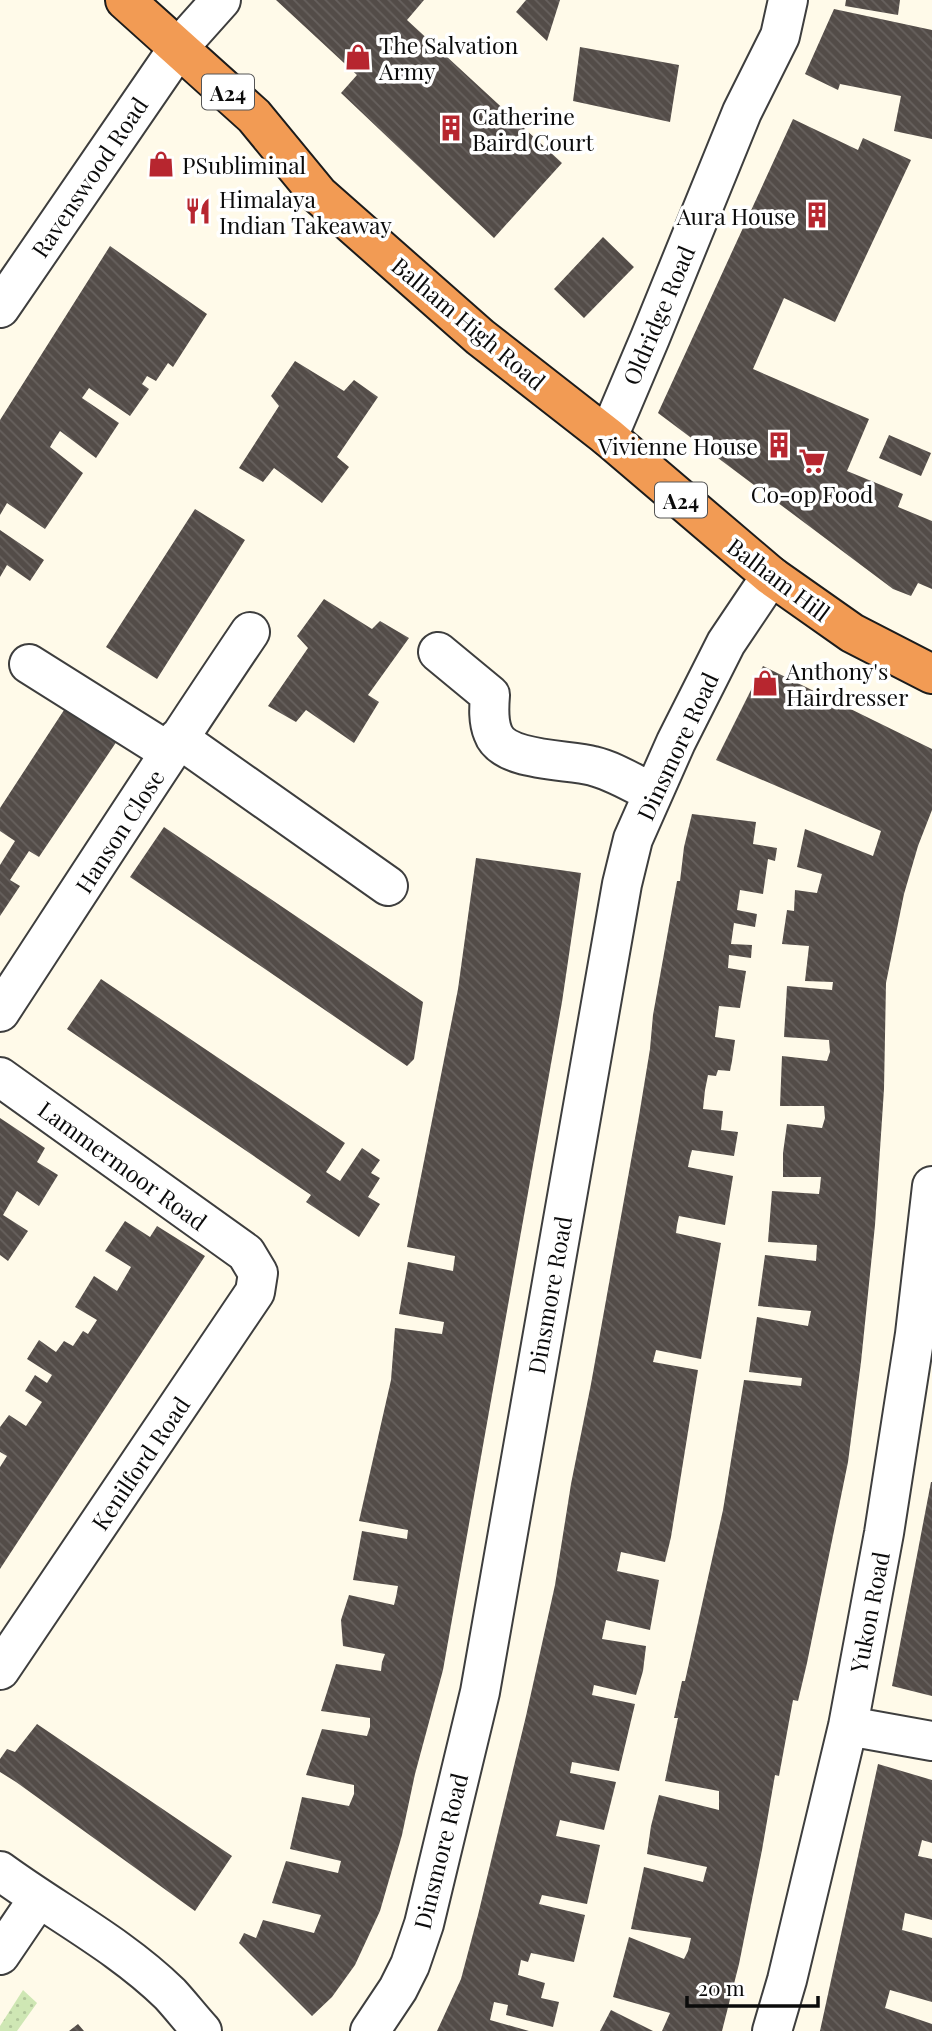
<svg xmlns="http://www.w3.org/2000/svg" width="932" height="2031" font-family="'Playfair Display',serif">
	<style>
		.grass { fill: url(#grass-dots) }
		.building { fill: url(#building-back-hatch) }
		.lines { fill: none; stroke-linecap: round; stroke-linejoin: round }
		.street-casing { stroke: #3e3e3e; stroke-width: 42 }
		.highway-casing { stroke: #1c1c1c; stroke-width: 42 }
		.street { stroke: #fff; stroke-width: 38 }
		.highway { stroke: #f29b54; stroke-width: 38 }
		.labels { text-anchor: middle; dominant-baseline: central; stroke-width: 7; stroke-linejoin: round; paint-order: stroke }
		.shield { fill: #fff; stroke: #545454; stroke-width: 2 }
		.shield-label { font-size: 21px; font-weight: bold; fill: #0b0b0b }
		.poi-label { font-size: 23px; fill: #0b0b0b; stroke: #fff; text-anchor: start }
		.street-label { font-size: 23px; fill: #0b0b0b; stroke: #fff }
	</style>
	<defs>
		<pattern id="grass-dots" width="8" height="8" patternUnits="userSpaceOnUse" patternTransform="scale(1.75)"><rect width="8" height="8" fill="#cfe7b4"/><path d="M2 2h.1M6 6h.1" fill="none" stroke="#b0c599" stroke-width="1.8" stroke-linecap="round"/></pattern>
		<pattern id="building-back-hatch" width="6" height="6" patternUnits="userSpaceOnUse" patternTransform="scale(1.75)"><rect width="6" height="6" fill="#534c48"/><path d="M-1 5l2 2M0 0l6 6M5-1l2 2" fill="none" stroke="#67615e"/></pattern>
	</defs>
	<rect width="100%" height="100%" fill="#fffae9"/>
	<path class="grass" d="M23 1990 37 2003 17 2031H0V2026Z"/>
	<path class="building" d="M276 0H424L407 20 562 163 494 238 341 93 357 75Z
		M526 0H560L547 41 516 12Z
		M846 0H900L898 15 845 6Z
		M834 9 932 30V139L894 131 901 96 840 84 838 90 805 74Z
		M580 47 679 65 670 122 573 101Z
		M793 119 858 150 863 138 911 160 835 322 784 298 753 369 869 419 847 471 903 494 898 507 932 521V589L918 583 911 596 893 589 658 413Z
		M603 237 634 267 584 318 554 289Z
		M110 246 207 314 173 367 168 363 156 381 147 376 142 384 149 389 130 416 89 388 82 398 119 423 96 458 60 431 54 440 50 447 83 473 45 529 7 503 0 515V420Z
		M295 361 344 391 354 380 378 397 337 457 349 467 322 503 274 468 263 482 239 468 279 406 271 396Z
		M889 435 931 453 921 476 879 458Z
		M195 509 245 540 157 679 106 647Z
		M0 530 44 560 30 581 7 565 0 577Z
		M324 599 372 629 380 621 409 638 368 695 379 702 354 743 306 710 296 722 268 706 308 648 297 636Z
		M763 666 932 749V810L918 846 904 894 886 983 884 1089 875 1225 861 1362 848 1462 807 1663 798 1701 793 1700 779 1776 775 1775 762 1850 739 1964 722 2031H662L670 2013 613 1997 629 1937 684 1959 688 1951 691 1938 631 1929 644 1867 703 1882 705 1874 707 1867 647 1854 651 1826 659 1795 719 1810V1791L665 1781 678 1718H674L682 1681H685L723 1510 744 1380 801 1386 802 1378 749 1372 757 1317 808 1326 811 1311 758 1306 765 1255 816 1261 817 1245 768 1242 772 1191 819 1194 820 1187 821 1177H783V1153L787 1124 822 1128 825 1118 824 1106H780L782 1056 827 1061 830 1052 829 1040 784 1037 787 986 832 990 833 982 805 981 809 946 782 944 787 910 794 911 795 890 817 893 822 874 797 867 805 829 873 856 881 831 716 760Z
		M66 707 117 741 39 857 29 851 10 880 20 886 0 916V865L15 841 0 831V808Z
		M692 814 756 822 753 844 777 848 775 861 768 859 763 894 740 890 737 910 757 914 755 927 734 923 731 944 752 945 751 958 729 955 728 968 746 971 740 1008 719 1006 715 1037 735 1040 732 1061 730 1071 718 1070 716 1076 708 1075 705 1090 703 1109 723 1111 721 1130 738 1132 734 1156 692 1150 690 1157 688 1167 733 1176 725 1225 679 1216 677 1225 676 1233 721 1243 701 1359 656 1350 653 1362 698 1370 671 1537 665 1562 621 1552 617 1571 659 1580 650 1630 606 1620 602 1639 646 1646 643 1671 636 1695 594 1685 592 1695 635 1704 619 1771 572 1762 570 1773 616 1782 604 1830 560 1820 556 1836 600 1845 587 1904 542 1895 539 1904 585 1915 574 1962 531 1953 528 1962 521 1960 518 1975 545 1983 541 1998 559 2002 553 2027 506 2015 508 2005 494 2002 490 2020 529 2031H437L461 1979 478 1915 526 1716 555 1585 571 1484 591 1384 639 1116 650 1049 653 1015 677 881H680L684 847Z
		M164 827 423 1002 414 1059 407 1066 130 877Z
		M476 858 581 873 562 1002 443 1670 415 1774 402 1835 380 1911 355 1965 332 1997 312 2016 239 1943 244 1933 256 1938 263 1920 314 1933 321 1915 272 1903 286 1861 338 1873 341 1861 290 1849 302 1797 349 1806 354 1794V1785L306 1775 322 1729 367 1736 370 1727V1718L321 1711 336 1664 381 1671 382 1662 385 1654 343 1646 341 1620 349 1595 394 1605 396 1597 398 1586 353 1580 362 1531 407 1539 408 1530 359 1521 391 1380 395 1328 442 1334 444 1322 399 1314 408 1262 453 1271 455 1256 407 1247 458 989Z
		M101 979 345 1143 326 1172 340 1181 362 1148 380 1160 371 1173 380 1178 368 1197 380 1204 359 1237 306 1202 311 1195 67 1029Z
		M0 1118 45 1148 37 1162 58 1175 39 1206 17 1191 3 1215 28 1231 8 1261 0 1255Z
		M125 1221 150 1237 157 1226 205 1256 0 1569V1467L7 1456 0 1452V1427L9 1415 26 1426 42 1402 25 1391 35 1375 47 1383 52 1375 27 1359 39 1340 56 1352 64 1341 73 1346 83 1331 88 1334 97 1320 75 1307 94 1276 117 1291 131 1267 105 1251Z
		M931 1482H932V1696L892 1686Z
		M37 1724 232 1856 195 1911 16 1782 0 1772V1759L7 1749 15 1752Z
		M878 1764 932 1780V1843L922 1840 918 1856 932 1859V1920L905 1913 902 1930 932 1938V2002L890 1990 885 2008 932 2024V2031H820Z
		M611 2010 653 2031H600Z
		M78 2024 84 2031H69Z"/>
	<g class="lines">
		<g class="street-casing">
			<path id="street" d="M0 308 179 47 221 0
				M608 437 650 338 742 112 780 36 788 0
				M438 652 490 695C489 707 488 721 493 733 503 762 567 759 593 766 614 771 634 784 653 793
				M29 664 169 752
				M178 738 388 886
				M0 1012C83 885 165 758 250 632
				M0 1077 246 1253 258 1273 255 1292 0 1670
				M848 1726 932 1741
				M0 1871C56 1912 120 1945 170 1994 181 2006 191 2019 202 2031
				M0 1955 38 1899
				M370 2031 398 1989 410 1965 424 1924 480 1692 622 884 633 839 676 742 726 643 771 576
				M772 2031 787 1980 848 1726 884 1533 915 1334 932 1186"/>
		</g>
		<g class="highway-casing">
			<path id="highway" d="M125 0 254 116 319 195 480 337 608 437 771 576 852 633 932 674"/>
		</g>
		<use href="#street" class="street"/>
		<use href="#highway" class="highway"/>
	</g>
	<defs>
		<g id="shop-bare" transform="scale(2.1)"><path d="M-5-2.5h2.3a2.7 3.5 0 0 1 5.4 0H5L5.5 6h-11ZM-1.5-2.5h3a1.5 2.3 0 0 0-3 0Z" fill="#b7262f" stroke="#fff" stroke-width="2.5" paint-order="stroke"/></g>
		<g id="building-bare" transform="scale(2.1)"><path d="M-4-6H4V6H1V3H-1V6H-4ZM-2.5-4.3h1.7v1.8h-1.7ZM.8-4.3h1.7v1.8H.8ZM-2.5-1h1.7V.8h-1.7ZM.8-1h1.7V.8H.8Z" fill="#b7262f" stroke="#fff" stroke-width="2.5" paint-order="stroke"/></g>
		<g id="restaurant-bare" transform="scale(2.1)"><path d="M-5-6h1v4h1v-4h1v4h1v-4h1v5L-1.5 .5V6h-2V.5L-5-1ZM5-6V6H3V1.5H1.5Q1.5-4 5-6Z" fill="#b7262f" stroke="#fff" stroke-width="2.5" paint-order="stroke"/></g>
		<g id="supermarket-bare" transform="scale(2.1)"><path d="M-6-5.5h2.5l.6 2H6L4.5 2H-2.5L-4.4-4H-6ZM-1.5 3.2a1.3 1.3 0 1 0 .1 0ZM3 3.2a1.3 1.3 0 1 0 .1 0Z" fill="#b7262f" stroke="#fff" stroke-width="2.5" paint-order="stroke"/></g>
	</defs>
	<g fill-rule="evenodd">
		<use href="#shop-bare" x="358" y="57"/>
		<use href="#building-bare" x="451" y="128"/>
		<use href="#shop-bare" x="161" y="164"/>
		<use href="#restaurant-bare" x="198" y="211"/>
		<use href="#building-bare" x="817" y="215"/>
		<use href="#building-bare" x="779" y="445"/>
		<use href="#supermarket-bare" x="812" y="461"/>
		<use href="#shop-bare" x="765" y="683"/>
	</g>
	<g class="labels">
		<g class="shield">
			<rect x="202" y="74.5" width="52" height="35" rx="5"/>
			<rect x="655" y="482.5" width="52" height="35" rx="5"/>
		</g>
		<g class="shield-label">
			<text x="228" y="92">A24</text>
			<text x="681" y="500">A24</text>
		</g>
		<g class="poi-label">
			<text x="379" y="44">The Salvation<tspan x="379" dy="26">Army</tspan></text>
			<text x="472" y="115">Catherine<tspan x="472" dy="26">Baird Court</tspan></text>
			<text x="182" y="164">PSubliminal</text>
			<text x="219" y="198">Himalaya<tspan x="219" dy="26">Indian Takeaway</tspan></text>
			<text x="796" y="215" text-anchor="end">Aura House</text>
			<text x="758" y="445" text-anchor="end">Vivienne House</text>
			<text x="812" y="493" text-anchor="middle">Co-op Food</text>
			<text x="786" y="670">Anthony's<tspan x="786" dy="26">Hairdresser</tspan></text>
		</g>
		<g class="street-label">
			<text transform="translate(89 177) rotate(-56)">Ravenswood Road</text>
			<text transform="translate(658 315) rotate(-67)">Oldridge Road</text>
			<text transform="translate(469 323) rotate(40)">Balham High Road</text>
			<text transform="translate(779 579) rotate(37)">Balham Hill</text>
			<text transform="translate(677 746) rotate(-65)">Dinsmore Road</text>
			<text transform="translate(119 831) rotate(-57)">Hanson Close</text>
			<text transform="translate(123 1165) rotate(36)">Lammermoor Road</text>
			<text transform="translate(549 1295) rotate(-80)">Dinsmore Road</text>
			<text transform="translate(140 1463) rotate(-56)">Kenilford Road</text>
			<text transform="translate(869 1612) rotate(-79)">Yukon Road</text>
			<text transform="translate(440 1851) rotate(-76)">Dinsmore Road</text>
		</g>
	</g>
	<path d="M687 1996v10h131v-10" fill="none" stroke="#0b0b0b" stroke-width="3.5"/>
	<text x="698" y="1996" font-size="21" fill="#0b0b0b" stroke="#ffffff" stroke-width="5" paint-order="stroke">20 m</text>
</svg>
